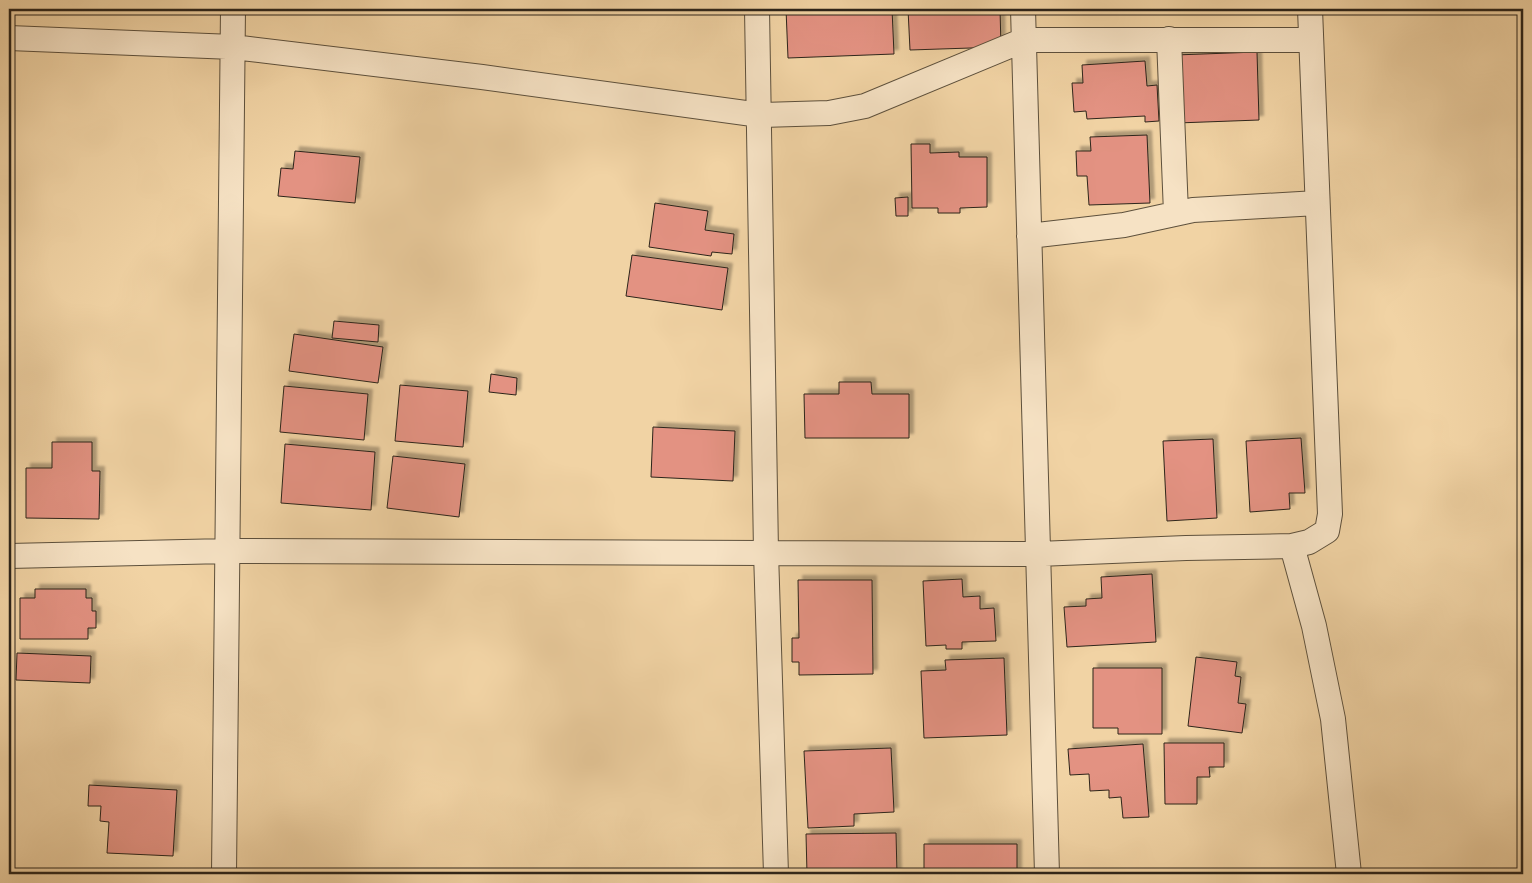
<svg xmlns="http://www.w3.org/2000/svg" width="1532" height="883" font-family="'IM FELL Great Primer',serif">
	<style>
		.building { fill: #e39282; stroke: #2c241a; filter: url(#shadow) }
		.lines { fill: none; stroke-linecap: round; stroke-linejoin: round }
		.street-casing { stroke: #5d503c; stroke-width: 26 }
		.street { stroke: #f6e2c4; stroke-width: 24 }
	</style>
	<defs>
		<filter id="shadow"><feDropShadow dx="4.5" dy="-4.5" stdDeviation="1" flood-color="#0004"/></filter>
	</defs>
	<rect width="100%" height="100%" fill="#f1d3a4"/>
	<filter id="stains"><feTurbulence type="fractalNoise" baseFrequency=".004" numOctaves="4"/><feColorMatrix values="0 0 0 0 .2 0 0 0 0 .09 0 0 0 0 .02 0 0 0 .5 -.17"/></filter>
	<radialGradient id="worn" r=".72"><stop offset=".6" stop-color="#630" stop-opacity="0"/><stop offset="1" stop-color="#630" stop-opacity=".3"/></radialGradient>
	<path class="building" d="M786 9H892L894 54 788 58Z
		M908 9H1000L1001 47 910 50Z
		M1257 52 1259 120 1177 123 1175 55Z
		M1145 61 1147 86 1157 85 1159 121 1145 122V116L1087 119 1086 111 1074 112 1072 83H1083L1082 65Z
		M1147 135 1150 203 1089 205 1087 176H1077L1076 151H1091L1090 137Z
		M911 144H930V153L959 152V157H987V207L960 208V213H938V208H912Z
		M295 151 360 157 355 203 278 196 281 168 293 169Z
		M908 197V216H896L895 198Z
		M655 203 708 211 705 230 734 234 732 254 712 252 711 256 649 247Z
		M632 255 728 268 722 310 626 296Z
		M334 321 379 325 378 342 332 338Z
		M294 334 383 347 378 383 289 371Z
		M491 374 517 378 516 395 489 392Z
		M839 382H871L872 394H909V438H805L804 394H839Z
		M400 385 468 391 463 447 395 441Z
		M284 386 368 394 364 440 280 432Z
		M653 427 735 431 733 481 651 477Z
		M1301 438 1305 493H1289L1290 509 1250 512 1246 441Z
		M1213 439 1217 518 1167 521 1163 441Z
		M52 442H92V471H100L99 519 26 518V468H52Z
		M285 444 375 452 371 510 281 503Z
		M393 456 465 464 459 517 387 508Z
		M1152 574 1156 642 1067 647 1064 607 1086 606V599L1102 598 1101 577Z
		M962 579 963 597 980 596V609L994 608 996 641 962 642V649H946V645L926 646 923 581Z
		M798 580H872L873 674 799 675V662H792V638H799Z
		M35 589H86V598H92V611H96V628H88V639H20V598H35Z
		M17 653 91 656 90 683 16 680Z
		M1196 657 1237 662 1235 676 1241 677 1238 703 1246 704 1242 733 1188 726Z
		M1004 658 1007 735 924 738 921 671 946 670 945 660Z
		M1093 668H1162V734H1118V728H1093Z
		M1164 743H1224V767H1209L1210 777H1197V804H1165Z
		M1143 744 1149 817 1123 818 1121 797 1109 798V790L1090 791 1089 774 1070 775 1068 749Z
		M891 748 894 812 854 814V826L808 828 804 751Z
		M89 785 177 790 173 856 107 853 109 822 100 821 101 806H88Z
		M896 833 897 874H807L806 834Z
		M924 844H1017V874H924Z"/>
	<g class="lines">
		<g class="street-casing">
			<path id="street" d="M757 9 766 552 776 874
				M1023 9 1047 874
				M9 38 233 47 482 77 760 115 829 113 865 106 1024 40H1310
				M1169 39 1176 213
				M1029 236 1124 225 1193 210 1317 203
				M1292 546 1314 626 1333 719 1349 874
				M9 556 227 551 1038 554 1186 548 1292 546 1309 542 1327 531 1330 514 1310 9
				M224 874 233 9"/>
		</g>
		<use href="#street" class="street"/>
	</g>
	<rect width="1532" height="883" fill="none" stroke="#f1d3a4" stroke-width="30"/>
	<rect x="10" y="10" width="1512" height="863" fill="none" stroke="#2c241a" stroke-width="2.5"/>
	<rect x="15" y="15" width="1502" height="853" fill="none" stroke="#2c241a"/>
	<rect width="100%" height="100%" filter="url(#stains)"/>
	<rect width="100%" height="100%" fill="url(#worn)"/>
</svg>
